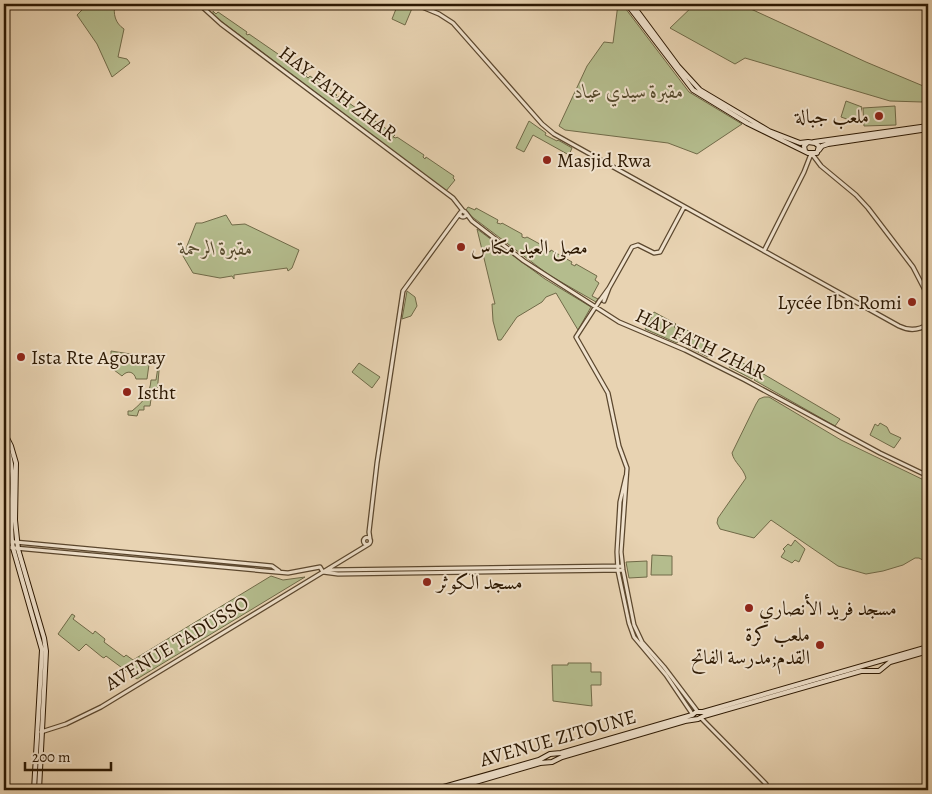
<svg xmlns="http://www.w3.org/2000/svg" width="932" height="794" font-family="Alegreya,Amiri,serif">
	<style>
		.green { fill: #b4bc8d; stroke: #706a48 }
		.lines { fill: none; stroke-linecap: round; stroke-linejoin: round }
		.tertiary-casing { stroke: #5b472e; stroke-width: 5.5 }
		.secondary-casing { stroke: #2c1802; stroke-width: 6 }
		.tertiary { stroke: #f0e2cd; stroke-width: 3 }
		.secondary { stroke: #f0e2cd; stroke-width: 4 }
		.poi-dot { fill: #8f2418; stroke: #f0e2cd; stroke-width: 2 }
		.labels { text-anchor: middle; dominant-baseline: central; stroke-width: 4; stroke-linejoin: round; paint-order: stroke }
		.park-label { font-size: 20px; font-style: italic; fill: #55492c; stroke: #f0e2cd }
		.street-label { font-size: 20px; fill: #2c1802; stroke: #f0e2cd }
		.poi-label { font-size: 20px; fill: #2c1802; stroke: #f0e2cd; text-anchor: start }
	</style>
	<rect width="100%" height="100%" fill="#e8d3b2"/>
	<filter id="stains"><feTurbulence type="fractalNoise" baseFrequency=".004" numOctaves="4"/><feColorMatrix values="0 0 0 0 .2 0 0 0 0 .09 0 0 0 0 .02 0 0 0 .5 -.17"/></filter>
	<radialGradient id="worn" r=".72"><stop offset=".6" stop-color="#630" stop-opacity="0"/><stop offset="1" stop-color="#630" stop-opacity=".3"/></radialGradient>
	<path class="green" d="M81 4H115C113 14 115 23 124 29L118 57 127 59 130 63 112 77 97 44 77 15 83 9Z
		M398 4H407L413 6 405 25 392 19Z
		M618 4H622L689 92 742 124 697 154 668 143 565 130 559 126 587 66 604 42 613 43Z
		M695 4H740L866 62 928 88 922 102 890 101 745 58 735 64 670 28Z
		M213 11 216 14 218 12 247 32 246 34 248 35 249 34 278 54 277 56H281L307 74 306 76 308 78 310 76 337 95 335 97 337 98 339 96 366 115 364 117 366 118 368 116 395 135 393 137 396 138 397 137 424 155 423 157 425 159 426 157 454 176 453 178 455 180 446 191 213 15Z
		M846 101 862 107 858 123 841 117Z
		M895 106 896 125 864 126 863 108Z
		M529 121 546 133 545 135 557 141 558 140 572 148 569 155 533 135 524 152 516 148Z
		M468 207 475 210 476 208 498 220 497 223 501 224 502 223 522 234V237L525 238 527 237 547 248 546 250 550 252 551 250 572 262 571 264 575 266 576 264 597 276 595 280 599 283 592 296 598 299 596 302 549 275 471 216 466 210Z
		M226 215 232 225 245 224 299 250 292 268 288 271 287 268 234 275V279L232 276 220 278 193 273 183 256 196 223H202Z
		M477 229 545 279 591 307 578 330 556 293 546 297 542 302 517 317 501 340H498L493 321 492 304H495Z
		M407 291 415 297 417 306 411 316 402 319Z
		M654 312 676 324 674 327 678 329 680 326 702 339 701 342 713 347 708 357 688 347 693 338 689 335 687 337 682 334 677 343 645 329Z
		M111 351 150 357 147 379H136C134 371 127 370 122 376L114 370 116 361 113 360 111 354Z
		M734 358 757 371 752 379 729 367Z
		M159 360H160L157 393 152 392 150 406H144V410H139L137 416 128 415V411H132C144 401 150 394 151 380H156Z
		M359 363 380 377 372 388 352 372Z
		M760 372 840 419 835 426 754 380Z
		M764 397H769L841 440 928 482V563L919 558H915L903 565 883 571 866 574 838 566 771 520 754 538 720 529 717 523 718 518 746 478C743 467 734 463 732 453L756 404 759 399Z
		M880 423 887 427 890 433 901 438 894 448 870 435 875 424 878 426Z
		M795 540 805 549 799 562 795 560 792 563 781 557 785 551 783 549 788 544 791 546Z
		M652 555 672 556V575H651Z
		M647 561V577L629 578 626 562Z
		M271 576 283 580 305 577 137 679 106 656 104 658 102 657 86 644 79 651 58 634 72 614 75 616 73 619 93 634 95 631 105 639 104 642 124 657 126 655 133 660Z
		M568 663H591V672H601V685H591L592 706 553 701 552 665H568Z"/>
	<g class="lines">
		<g class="tertiary-casing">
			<path id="tertiary" d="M199 4 221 24 453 198 464 212
				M415 4 439 14 453 23 542 124 554 134 899 326C909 331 918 331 928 324
				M812 154 821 166 856 195 868 208 913 267 928 296
				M460 214a3 3 0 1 1 6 0a3 3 0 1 1-6 0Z
				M466 213 472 221 524 261 619 322 685 350 745 380 880 453 928 476
				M764 251 804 172 811 154
				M609 288 632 247 638 245 654 253 660 252 684 207
				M601 299 609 288 604 301
				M600 300 576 337 608 393 619 446 627 468 621 552 623 570 634 625 642 642 664 667 698 712
				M626 476 620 502 617 552 618 571 629 623 634 637 666 675 693 715
				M363.5 541a3.5 3.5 0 1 1 7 0a3.5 3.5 0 1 1-7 0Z
				M370 539 369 532 377 463 403 291 460 213
				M4 541 272 566 279 571
				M4 547 288 573 320 567 323 572
				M328 570 622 566
				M323 572 338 574 623 570
				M701 718 766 784 760 790
				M41 732 66 724 101 707 369 544"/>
		</g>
		<g class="secondary-casing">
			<path id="secondary" d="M627 4 693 90 747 123 808 153H817L819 146 815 143 808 142 804 146 805 151
				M632 4 678 66 700 90 769 131 800 143 808 142
				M814 142 928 126
				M819 150 822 146 828 144 928 129
				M4 432 11 446 16 463 15 520 18 549 44 638 46 651 39 790
				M4 441C21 476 6 512 13 548L42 650 34 790
				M433 790 539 760 550 754 561 753 692 715 696 712H703L928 647
				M448 790 540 763 552 762 562 757 685 721 698 719 704 716 861 671H879L890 662 928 651"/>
		</g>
		<use href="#tertiary" class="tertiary"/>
		<use href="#secondary" class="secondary"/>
	</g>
	<g class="poi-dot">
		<circle cx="879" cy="116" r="5"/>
		<circle cx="547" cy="160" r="5"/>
		<circle cx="461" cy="247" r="5"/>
		<circle cx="912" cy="302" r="5"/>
		<circle cx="21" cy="357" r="5"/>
		<circle cx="127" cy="392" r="5"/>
		<circle cx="427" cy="582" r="5"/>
		<circle cx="749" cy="608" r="5"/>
		<circle cx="820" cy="645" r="5"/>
	</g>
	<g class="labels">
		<g class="park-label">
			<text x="629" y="91">مقبرة سيدي عياد</text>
			<text x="216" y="248">مقبرة الرحمة</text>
		</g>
		<g class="street-label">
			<text transform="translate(338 93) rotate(37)">HAY FATH ZHAR</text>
			<text transform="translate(701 344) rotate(25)">HAY FATH ZHAR</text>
			<text transform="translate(177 643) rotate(-31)">AVENUE TADUSSO</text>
			<text transform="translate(558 738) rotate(-16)">AVENUE ZITOUNE</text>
		</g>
		<g class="poi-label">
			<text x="869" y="116" text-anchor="end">ملعب جبالة</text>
			<text x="557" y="160">Masjid Rwa</text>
			<text x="471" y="247">مصلى العيد مكناس</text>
			<text x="902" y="302" text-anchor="end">Lycée Ibn Romi</text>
			<text x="31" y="357">Ista Rte Agouray</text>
			<text x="137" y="392">Istht</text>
			<text x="437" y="582">مسجد الكوثر</text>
			<text x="759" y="608">مسجد فريد الأنصاري</text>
			<text x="810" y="634" text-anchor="end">ملعب كرة<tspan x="810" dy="23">القدم;مدرسة الفاتح</tspan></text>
		</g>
	</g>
	<rect width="932" height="794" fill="none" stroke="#e8d3b2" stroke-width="20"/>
	<rect x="5" y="5" width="922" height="784" fill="none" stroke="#2c1802" stroke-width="2.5"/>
	<rect x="10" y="10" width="912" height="774" fill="none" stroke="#2c1802"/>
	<path d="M25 762v8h86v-8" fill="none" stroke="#2c1802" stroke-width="2.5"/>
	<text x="32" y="762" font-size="15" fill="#2c1802" stroke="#f0e2cd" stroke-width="4" paint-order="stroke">200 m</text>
	<rect width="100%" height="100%" filter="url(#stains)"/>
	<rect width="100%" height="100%" fill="url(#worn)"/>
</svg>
